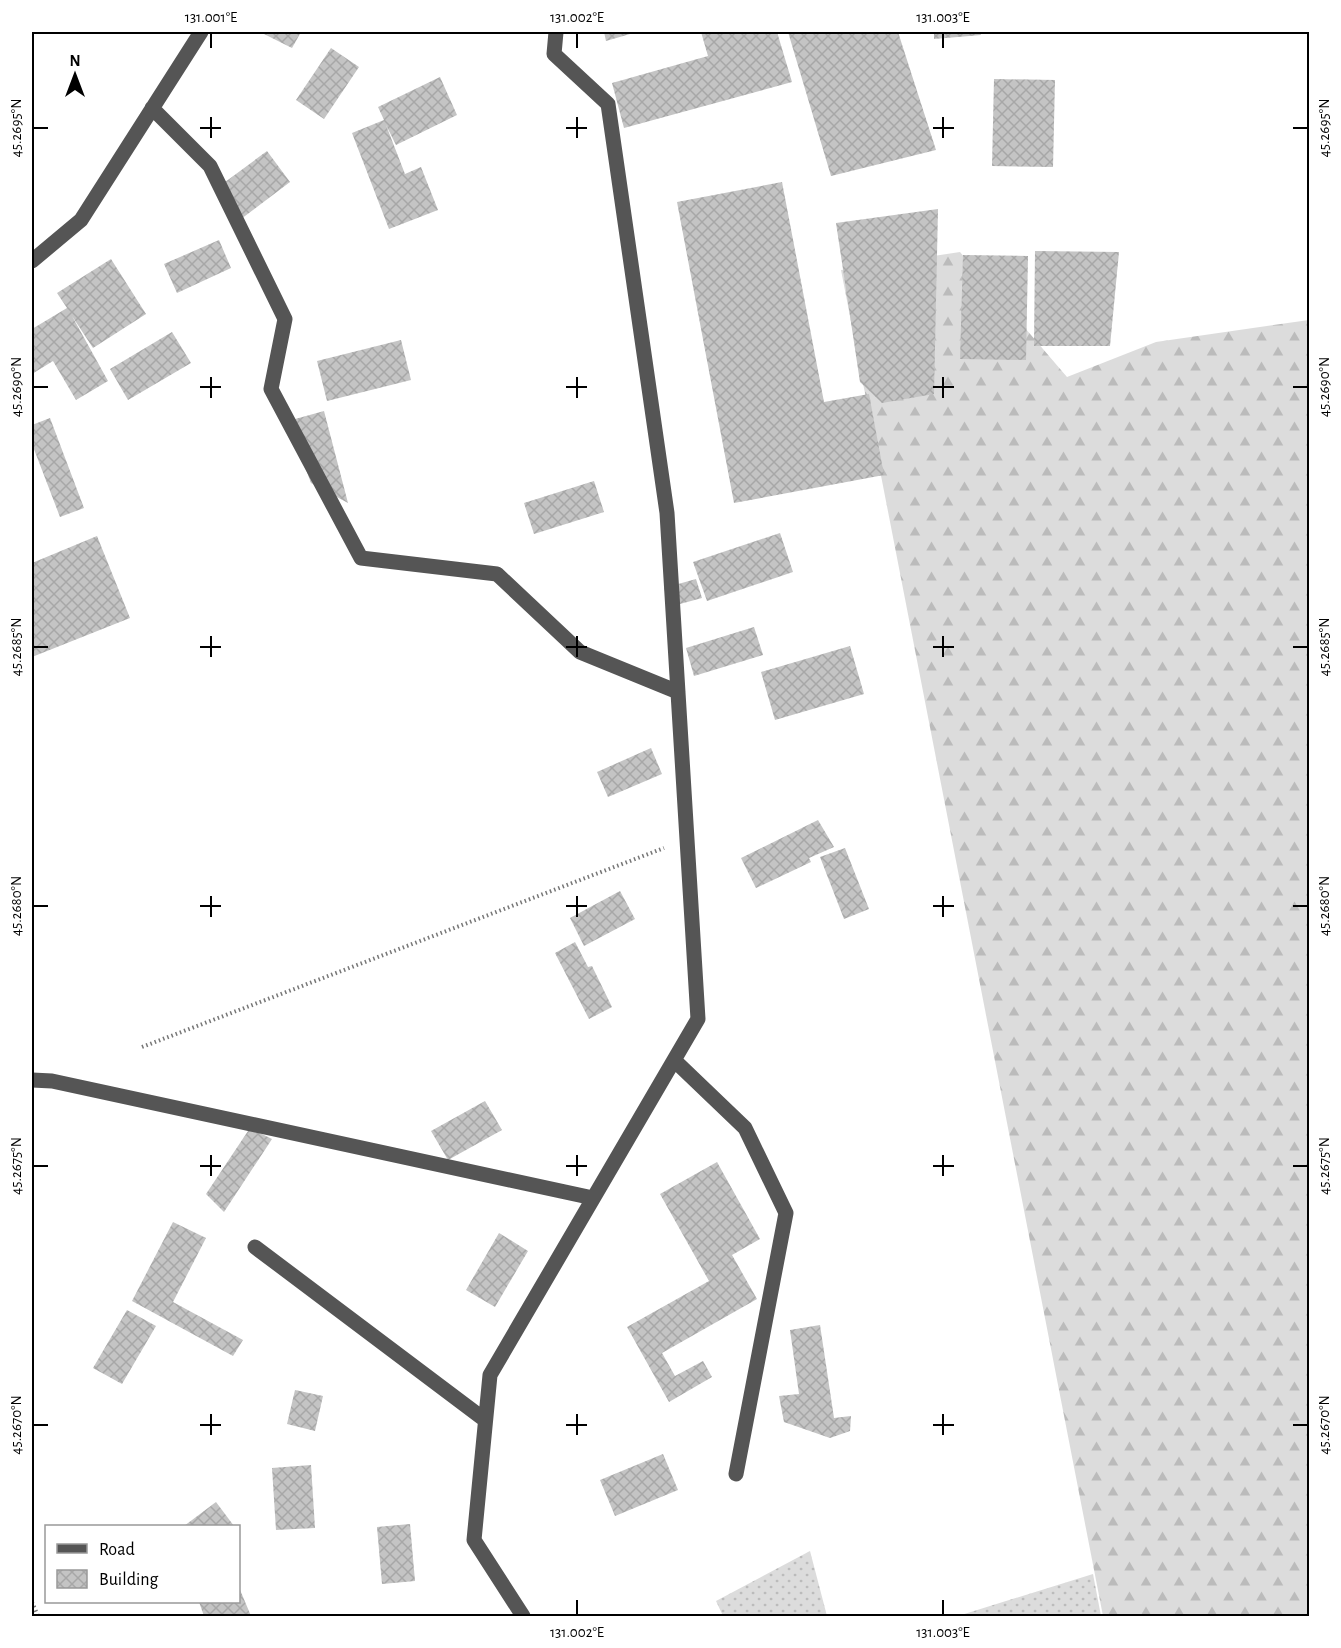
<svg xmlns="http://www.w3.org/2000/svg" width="1341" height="1648" font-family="'Alegreya Sans',sans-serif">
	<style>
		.grass { fill: url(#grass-dots) }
		.forest { fill: url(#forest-firs) }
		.building { fill: url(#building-cross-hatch) }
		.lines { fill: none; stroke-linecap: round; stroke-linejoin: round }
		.path { stroke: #777; stroke-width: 4; stroke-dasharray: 1.5 3; stroke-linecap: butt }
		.minor { stroke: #555; stroke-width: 15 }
		.ticks { fill: none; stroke: #000; stroke-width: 2 }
		.neatline { fill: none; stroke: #000; stroke-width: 2 }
		.ticks-label { font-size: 15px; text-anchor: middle; fill: #000 }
	</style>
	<defs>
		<pattern id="grass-dots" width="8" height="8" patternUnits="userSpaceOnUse" patternTransform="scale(1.5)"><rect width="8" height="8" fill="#dcdcdc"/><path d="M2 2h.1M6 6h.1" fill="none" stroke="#bbb" stroke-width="1.8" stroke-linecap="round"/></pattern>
		<pattern id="forest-firs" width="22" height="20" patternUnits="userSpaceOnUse" patternTransform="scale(1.5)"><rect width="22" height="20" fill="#dcdcdc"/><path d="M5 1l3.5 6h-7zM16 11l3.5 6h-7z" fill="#bbb"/></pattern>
		<pattern id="building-cross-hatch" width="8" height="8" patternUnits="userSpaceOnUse" patternTransform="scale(1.5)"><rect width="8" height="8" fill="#c4c4c4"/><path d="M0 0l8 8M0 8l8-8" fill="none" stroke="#a7a7a7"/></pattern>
	</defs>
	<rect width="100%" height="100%" fill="#fff"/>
	<path class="grass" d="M810 1551 827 1616H723L716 1601Z
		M1093 1574 1101 1616H958Z"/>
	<path class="forest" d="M960 252 1067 377 1156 342 1309 320V1616H1103L841 270Z"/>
	<path class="building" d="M265 32H301L292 48 264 34Z
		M604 32H637L606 41Z
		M701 32H777L792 82 624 128 612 83 708 56Z
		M788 32H898L936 150 831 176Z
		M934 32H980L981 35 934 39Z
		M331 48 359 67 324 119 296 100Z
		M440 77 457 115 396 145 386 125 405 174 421 167 438 210 389 229 352 133 384 120 378 107Z
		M994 79 1055 80 1053 167 992 166Z
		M267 151 290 182 241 219 217 188Z
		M782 182 824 402 869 394 884 475 734 503 677 202Z
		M938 209 934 394 882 403 860 382 836 223Z
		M219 240 231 268 177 293 164 264Z
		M1035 251 1119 252 1110 346H1034Z
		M963 255 1028 256 1026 360 960 359Z
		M111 259 146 314 93 348 72 316 108 381 76 400 53 361 32 374V329L67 308 57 293Z
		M172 332 191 363 128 400 110 369Z
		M401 340 411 380 327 401 317 361Z
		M324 411 348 503 311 483 288 421Z
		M50 418 84 508 60 517 32 444V425Z
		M594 481 604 512 534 534 524 503Z
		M780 533 793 572 707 601 693 562Z
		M97 536 130 618 32 657V563Z
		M696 579 702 598 669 607 664 588Z
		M754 627 763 655 694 676 686 648Z
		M850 646 864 694 775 720 761 672Z
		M651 748 662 774 608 797 597 772Z
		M818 820 834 847 809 858 811 862 756 888 741 858Z
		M845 848 869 909 844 919 820 857Z
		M620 891 635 919 584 946 570 918Z
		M575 942 588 967 592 966 612 1007 589 1019 555 953Z
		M485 1101 502 1130 448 1160 431 1131Z
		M250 1128 272 1139 224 1212 206 1194Z
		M717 1162 760 1239 732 1255 757 1299 662 1353 675 1376 703 1361 712 1377 669 1402 627 1327 709 1281 660 1194Z
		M173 1222 206 1238 173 1302 243 1340 233 1356 132 1301Z
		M499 1233 528 1251 495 1307 466 1290Z
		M127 1310 156 1326 122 1384 93 1368Z
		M820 1325 834 1418 851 1416 850 1431 830 1438 784 1422 779 1396 799 1394 790 1330Z
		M295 1390 323 1396 315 1431 287 1424Z
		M663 1454 678 1490 615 1516 600 1480Z
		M311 1465 315 1528 276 1530 272 1468Z
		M216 1502 234 1526H184Z
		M410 1524 415 1581 382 1584 377 1527Z
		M238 1585 251 1616H204L199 1602H238Z"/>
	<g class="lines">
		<path class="path" d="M142 1047 664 848
			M32 1602 38 1616"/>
		<path class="minor" d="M152 108 210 166 285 319 271 389 361 558 497 574 580 652 678 692
			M32 261 81 220 201 32
			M674 1060 745 1128 786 1213 736 1474
			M32 1080 52 1081 593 1198
			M255 1247 485 1420
			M523 1616 474 1540 490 1375 698 1019 667 513 608 104 554 54 556 32"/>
	</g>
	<path class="ticks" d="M211 33V48M577 33V48M943 33V48M211 117V138M577 117V138M943 117V138M33 128H48M200 128H221M566 128H587M933 128H954M1293 128H1308M211 377V398M577 377V398M943 377V398M33 387H48M200 387H221M566 387H587M933 387H954M1293 387H1308M211 636V657M577 636V657M943 636V657M33 647H48M200 647H221M566 647H587M933 647H954M1293 647H1308M211 896V917M577 896V917M943 896V917M33 906H48M200 906H221M566 906H587M933 906H954M1293 906H1308M211 1155V1176M577 1155V1176M943 1155V1176M33 1166H48M200 1166H221M566 1166H587M933 1166H954M1293 1166H1308M211 1414V1435M577 1414V1435M943 1414V1435M33 1425H48M200 1425H221M566 1425H587M933 1425H954M1293 1425H1308M577 1600V1615M943 1600V1615"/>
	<rect width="1341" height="1648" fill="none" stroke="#ffffff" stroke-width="66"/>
	<rect x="45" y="1525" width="195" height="78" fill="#ffffff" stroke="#999999" stroke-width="1.5"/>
	<rect x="57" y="1544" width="30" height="9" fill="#555555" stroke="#999999" stroke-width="1.5"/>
	<text x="99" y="1555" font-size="18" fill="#000000">Road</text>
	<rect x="57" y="1570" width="30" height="18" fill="url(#building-cross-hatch)" stroke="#999999" stroke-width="1.5"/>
	<text x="99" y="1585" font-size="18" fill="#000000">Building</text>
	<g transform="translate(75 75)" stroke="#ffffff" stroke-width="4.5" paint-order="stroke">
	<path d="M0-4.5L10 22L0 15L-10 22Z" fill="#000000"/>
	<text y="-9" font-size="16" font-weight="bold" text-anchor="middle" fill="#000000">N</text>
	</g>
	<rect x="33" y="33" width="1275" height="1582" class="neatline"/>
	<g class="ticks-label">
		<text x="211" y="22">131.001°E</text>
		<text x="577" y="22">131.002°E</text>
		<text x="943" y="22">131.003°E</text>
		<text transform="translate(16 128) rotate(-90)" y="5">45.2695°N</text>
		<text transform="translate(1324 128) rotate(-90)" y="5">45.2695°N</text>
		<text transform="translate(16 387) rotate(-90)" y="5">45.2690°N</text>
		<text transform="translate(1324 387) rotate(-90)" y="5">45.2690°N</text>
		<text transform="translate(16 647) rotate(-90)" y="5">45.2685°N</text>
		<text transform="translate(1324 647) rotate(-90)" y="5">45.2685°N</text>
		<text transform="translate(16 906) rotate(-90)" y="5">45.2680°N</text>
		<text transform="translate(1324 906) rotate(-90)" y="5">45.2680°N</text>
		<text transform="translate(16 1166) rotate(-90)" y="5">45.2675°N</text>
		<text transform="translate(1324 1166) rotate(-90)" y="5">45.2675°N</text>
		<text transform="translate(16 1425) rotate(-90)" y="5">45.2670°N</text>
		<text transform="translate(1324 1425) rotate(-90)" y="5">45.2670°N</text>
		<text x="577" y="1637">131.002°E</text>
		<text x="943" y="1637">131.003°E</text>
	</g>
</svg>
